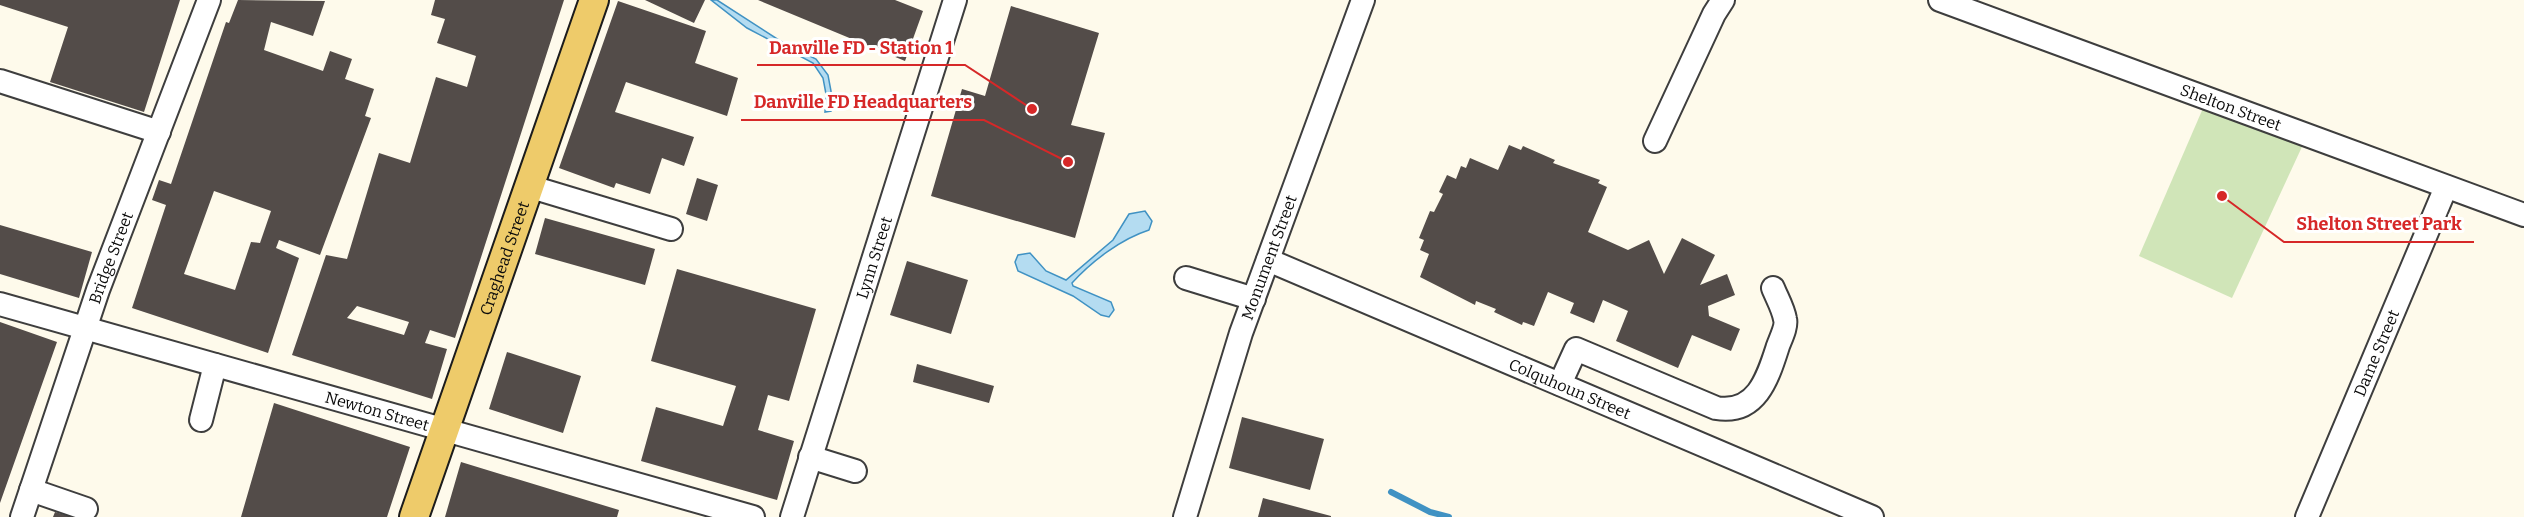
<svg xmlns="http://www.w3.org/2000/svg" width="2524" height="517" font-family="Bitter,serif">
	<style>
		.green { fill: #d0e5b8 }
		.water { fill: #b4dcf1; stroke: #4092c3; stroke-width: 1.5 }
		.lines { fill: none; stroke-linecap: round; stroke-linejoin: round }
		.stream { stroke: #4092c3; stroke-width: 6 }
		.building { fill: #534c49; fill-rule: evenodd }
		.minor-casing { stroke: #3e3e3e; stroke-width: 26 }
		.major-casing { stroke: #1c1c1c; stroke-width: 32 }
		.minor { stroke: #fff; stroke-width: 22 }
		.major { stroke: #eecb6a; stroke-width: 28 }
		.labels { text-anchor: middle; dominant-baseline: central; stroke-width: 6; stroke-linejoin: round; paint-order: stroke }
		.street-label { font-size: 16px; fill: #0b0b0b; stroke: #fff }
		.leader { fill: none; stroke: #d62828; stroke-width: 2 }
		.callout-dot { fill: #d62828; stroke: #fff; stroke-width: 2 }
		.callout-label { font-size: 18px; text-anchor: middle; font-weight: bold; fill: #d62828; stroke: #fff; stroke-width: 6; stroke-linejoin: round; paint-order: stroke }
	</style>
	<rect width="100%" height="100%" fill="#fefaeb"/>
	<path class="green" d="M2207 99 2307 136 2232 298 2139 256Z"/>
	<path class="water" d="M711 0H717L785 44 816 59 828 75 831 91V111L825 112 826 94 823 78 813 63 747 28Z
		M1145 211 1152 221 1149 230C1121 239 1092 261 1072 283L1073 286 1111 302 1114 310 1109 317 1101 315 1073 296 1018 271 1015 262 1018 255 1030 253 1046 271 1066 280 1113 240 1129 214Z"/>
	<g class="lines">
		<path class="stream" d="M1391 492 1430 512 1449 517"/>
	</g>
	<path class="building" d="M0 0H180L144 112 50 82 68 27 0 5Z
		M238 0 325 1 313 36 271 22 264 50 323 71 330 51 352 59 345 79 374 89 365 116 371 118 320 255 279 240 276 248 299 258 268 353 132 308 166 205 152 200 159 180 171 184 226 22 229 23ZM214 191 271 211 260 243 251 242 235 290 184 274Z
		M435 0H564L455 338 430 330 425 343 447 349 432 399 292 355 326 255 347 259 379 153 410 163 436 77 467 87 476 56 437 43 445 19 431 15ZM357 306 409 322 404 335 347 318Z
		M645 0H705L694 23Z
		M758 0H895L923 11 905 61Z
		M618 1 706 31 695 63 738 78 727 116 626 82 615 112 694 137 684 166 662 158 650 194 616 183 614 188 559 168Z
		M1011 6 1099 33 1071 125 1105 133 1075 238 931 196 962 89 985 96Z
		M1509 145 1521 150 1523 146 1555 160 1553 163 1600 180 1598 183 1607 187 1588 232 1628 250 1649 240 1664 274 1682 238 1715 255 1700 285 1727 274 1735 295 1708 306 1709 316 1740 329 1731 351 1692 335 1678 368 1616 341 1628 311 1603 300 1594 323 1570 313 1574 303 1548 292 1534 326 1523 322 1522 325 1494 312 1496 309 1476 301 1475 305 1420 277 1429 254 1420 250 1424 240 1419 238 1430 211 1434 212 1443 194 1439 192 1447 175 1456 179 1461 166 1466 168 1470 158 1498 170Z
		M697 178 718 185 707 221 686 214Z
		M545 218 655 249 645 285 535 254Z
		M0 225 92 252 79 298 0 274Z
		M907 261 968 280 951 334 890 315Z
		M677 269 816 309 789 401 768 395 758 430 794 441 777 500 641 461 656 407 723 426 736 386 651 361Z
		M0 322 57 342 0 503Z
		M507 352 581 376 563 433 489 409Z
		M917 364 994 386 989 403 913 382Z
		M274 403 410 447 387 517H241Z
		M1242 417 1324 439 1310 490 1229 468Z
		M461 462 619 510 617 517H445Z
		M1263 498 1331 516V517H1258Z
		M55 512 69 516V517H53Z"/>
	<g class="lines">
		<g class="minor-casing">
			<g id="minor">
				<path id="s1" d="M1940 0 2524 215"/>
				<path d="M0 81 159 132"/>
				<path d="M1655 141 1714 14 1723 0"/>
				<path d="M528 186 671 229"/>
				<path id="s2" d="M1268 260 1872 517"/>
				<path d="M1186 278 1254 299"/>
				<path id="s3" d="M0 304 753 517"/>
				<path d="M1560 384 1576 349 1716 408C1757 415 1768 377 1778 346 1781 338 1787 326 1785 319 1783 308 1777 298 1773 288"/>
				<path d="M201 420 215 365"/>
				<path d="M810 457 855 471"/>
				<path d="M31 490 86 509"/>
				<path id="s4" d="M22 517 98 290 209 0"/>
				<path id="s5" d="M792 517 955 0"/>
				<path id="s6" d="M1185 517 1241 333 1363 0"/>
				<path id="s7" d="M2307 517 2446 187"/>
			</g>
		</g>
		<g class="major-casing">
			<g id="major">
				<path id="s8" d="M414 517 594 0"/>
			</g>
		</g>
		<use href="#minor" class="minor"/>
		<use href="#major" class="major"/>
	</g>
	<g class="labels">
		<g class="street-label">
			<text stroke="none"><textPath href="#s1" startOffset="310">Shelton Street</textPath></text>
			<text stroke="none"><textPath href="#s4" startOffset="274">Bridge Street</textPath></text>
			<text stroke="none"><textPath href="#s6" startOffset="273">Monument Street</textPath></text>
			<text stroke="none"><textPath href="#s8" startOffset="274">Craghead Street</textPath></text>
			<text stroke="none"><textPath href="#s5" startOffset="272">Lynn Street</textPath></text>
			<text stroke="none"><textPath href="#s7" startOffset="178">Dame Street</textPath></text>
			<text stroke="none"><textPath href="#s2" startOffset="328">Colquhoun Street</textPath></text>
			<text stroke="none"><textPath href="#s3" startOffset="392">Newton Street</textPath></text>
		</g>
	</g>
	<path class="leader" d="M1032 109L965 65H757M1068 162L984 120H741M2222 196L2284 242H2474"/>
	<g class="callout-dot">
		<circle cx="1032" cy="109" r="6"/>
		<circle cx="1068" cy="162" r="6"/>
		<circle cx="2222" cy="196" r="6"/>
	</g>
	<g class="callout-label">
		<text x="861" y="54">Danville FD - Station 1</text>
		<text x="863" y="108">Danville FD Headquarters</text>
		<text x="2379" y="230">Shelton Street Park</text>
	</g>
</svg>
